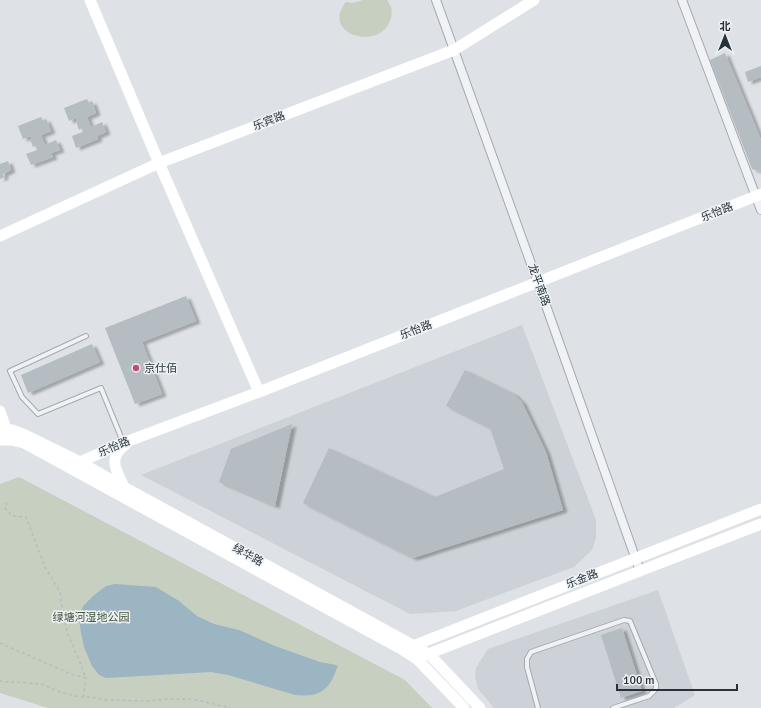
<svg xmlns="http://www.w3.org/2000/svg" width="761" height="708" font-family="Signika,'Noto Sans SC',sans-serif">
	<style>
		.built { fill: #ccd2d7 }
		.green { fill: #c6cfc0 }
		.water { fill: #9cb5c2 }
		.building { fill: #b5bcc2; filter: url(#shadow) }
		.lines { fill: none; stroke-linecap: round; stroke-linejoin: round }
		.lane-casing { stroke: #a4aaaf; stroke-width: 6 }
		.street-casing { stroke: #a4aaaf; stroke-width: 10 }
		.path { stroke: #b8bcc1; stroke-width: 1.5; stroke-dasharray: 3 3; stroke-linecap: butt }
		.lane { stroke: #f0f2f5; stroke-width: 4 }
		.street { stroke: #f0f2f5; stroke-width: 8 }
		.secondary { stroke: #fff; stroke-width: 11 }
		.poi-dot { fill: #bf4e72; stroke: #edf1f4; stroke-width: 1.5 }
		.labels { text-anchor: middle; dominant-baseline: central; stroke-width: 3; stroke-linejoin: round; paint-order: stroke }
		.street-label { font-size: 11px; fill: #29323b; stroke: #edf1f4 }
		.poi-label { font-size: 11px; fill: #29323b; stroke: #edf1f4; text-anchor: start }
		.park-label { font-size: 11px; fill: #425537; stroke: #edf1f4 }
	</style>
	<defs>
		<filter id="shadow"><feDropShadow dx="4.5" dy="2.5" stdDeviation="1" flood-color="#0004"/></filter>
	</defs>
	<rect width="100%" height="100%" fill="#dee2e6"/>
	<path class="built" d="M522 325 596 520V538L592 550 574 567 456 611 410 614 141 475Z
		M658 590 695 695 674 708H494L478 689 475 676 476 668 482 658 488 649Z"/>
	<path class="green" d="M363 0H387C392 6 393 13 390 21 379 49 330 37 341 10 343 7 343 5 346 2L353 3Z
		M19 477 405 680 432 708H48L0 693V484Z"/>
	<path class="water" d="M115 584 156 587 179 601 197 616 214 624 239 630 275 646 320 662 336 665 338 666 337 668C335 673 333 679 330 683 321 696 309 696 295 695L228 675 211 672 106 678 99 675 92 666 84 647 81 633 79 618 83 606 93 596 106 586Z"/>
	<path class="building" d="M725 53 761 140V172L752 169 710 60Z
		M761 66V77L748 82 745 72Z
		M87 99 89 103 92 101 96 113 87 117 91 127 102 122 106 132 97 136 98 139 76 148 72 136 83 132 82 128 79 130 76 121H77L76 118 69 121 64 108Z
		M41 117 43 121 46 119 51 131 41 135 45 145 56 140 60 150 51 153 53 157 31 165 26 154 37 150 36 146 33 147 30 139H32L31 136 23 139 18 126Z
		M8 161 11 170 3 174 4 177 0 179V164Z
		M186 296 196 321 142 342 162 394 135 404 105 328Z
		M92 344 100 362 28 393 21 375Z
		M465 370 514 394 522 402 546 452 563 510 413 558 303 503 329 448 435 497 504 469 490 428 446 406Z
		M292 424 275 506 219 482 231 449Z
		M622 628 642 691 621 698 601 635Z"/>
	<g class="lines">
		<g class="lane-casing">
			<path id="lane" d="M86 336 10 371 22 397 38 414 101 388 123 442
				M538 708 527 667V659L531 652 624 620 630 621 656 684V689L649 696 613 708"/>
		</g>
		<g class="street-casing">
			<path id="street" d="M436 0 538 283 640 571
				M682 0 761 210"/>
		</g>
		<path class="path" d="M0 643 71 674 86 678 77 655 68 635 63 615 60 592 45 567 26 517 12 516 5 508 7 503
			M0 680 2 682H18L41 684 63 693 80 697H92L107 700 149 701 167 699H192L231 708
			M83 697 86 678"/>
		<use href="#lane" class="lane"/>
		<use href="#street" class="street"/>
		<path class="secondary" d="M90 0 159 163 259 392
			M0 236 159 163 454 50 534 0
			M0 411 6 429 7 435
			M0 430 6 429 12 430 25 435 80 462 124 487 429 654 480 708
			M0 440H11L24 443 403 650 417 659 464 708
			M74 470 80 462 123 443 259 392 761 194
			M124 487C116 469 107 459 126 444
			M410 647 761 509
			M423 656 640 571 761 524"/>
	</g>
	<circle class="poi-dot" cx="136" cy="368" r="4"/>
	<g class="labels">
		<g class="street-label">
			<text transform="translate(269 121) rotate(-21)">乐宾路</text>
			<text transform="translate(717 212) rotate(-22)">乐怡路</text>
			<text transform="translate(539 285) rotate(70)">龙平南路</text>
			<text transform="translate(416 330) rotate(-21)">乐怡路</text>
			<text transform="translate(114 447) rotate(-23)">乐怡路</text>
			<text transform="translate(248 555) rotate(29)">绿华路</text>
			<text transform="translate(582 579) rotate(-21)">乐金路</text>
		</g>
		<g class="poi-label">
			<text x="144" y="368">京仕佰</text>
		</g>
		<g class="park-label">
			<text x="91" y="617">绿塘河湿地公园</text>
		</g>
	</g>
	<g transform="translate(725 36)" stroke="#edf1f4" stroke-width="3" paint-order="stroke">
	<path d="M0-3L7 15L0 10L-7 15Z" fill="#29323b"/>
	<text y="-6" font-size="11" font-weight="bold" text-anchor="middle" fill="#29323b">北</text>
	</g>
	<path d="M617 684v6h120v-6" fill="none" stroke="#29323b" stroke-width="2"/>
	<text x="623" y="684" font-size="12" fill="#29323b" stroke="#edf1f4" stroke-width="3" paint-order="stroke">100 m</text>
</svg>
